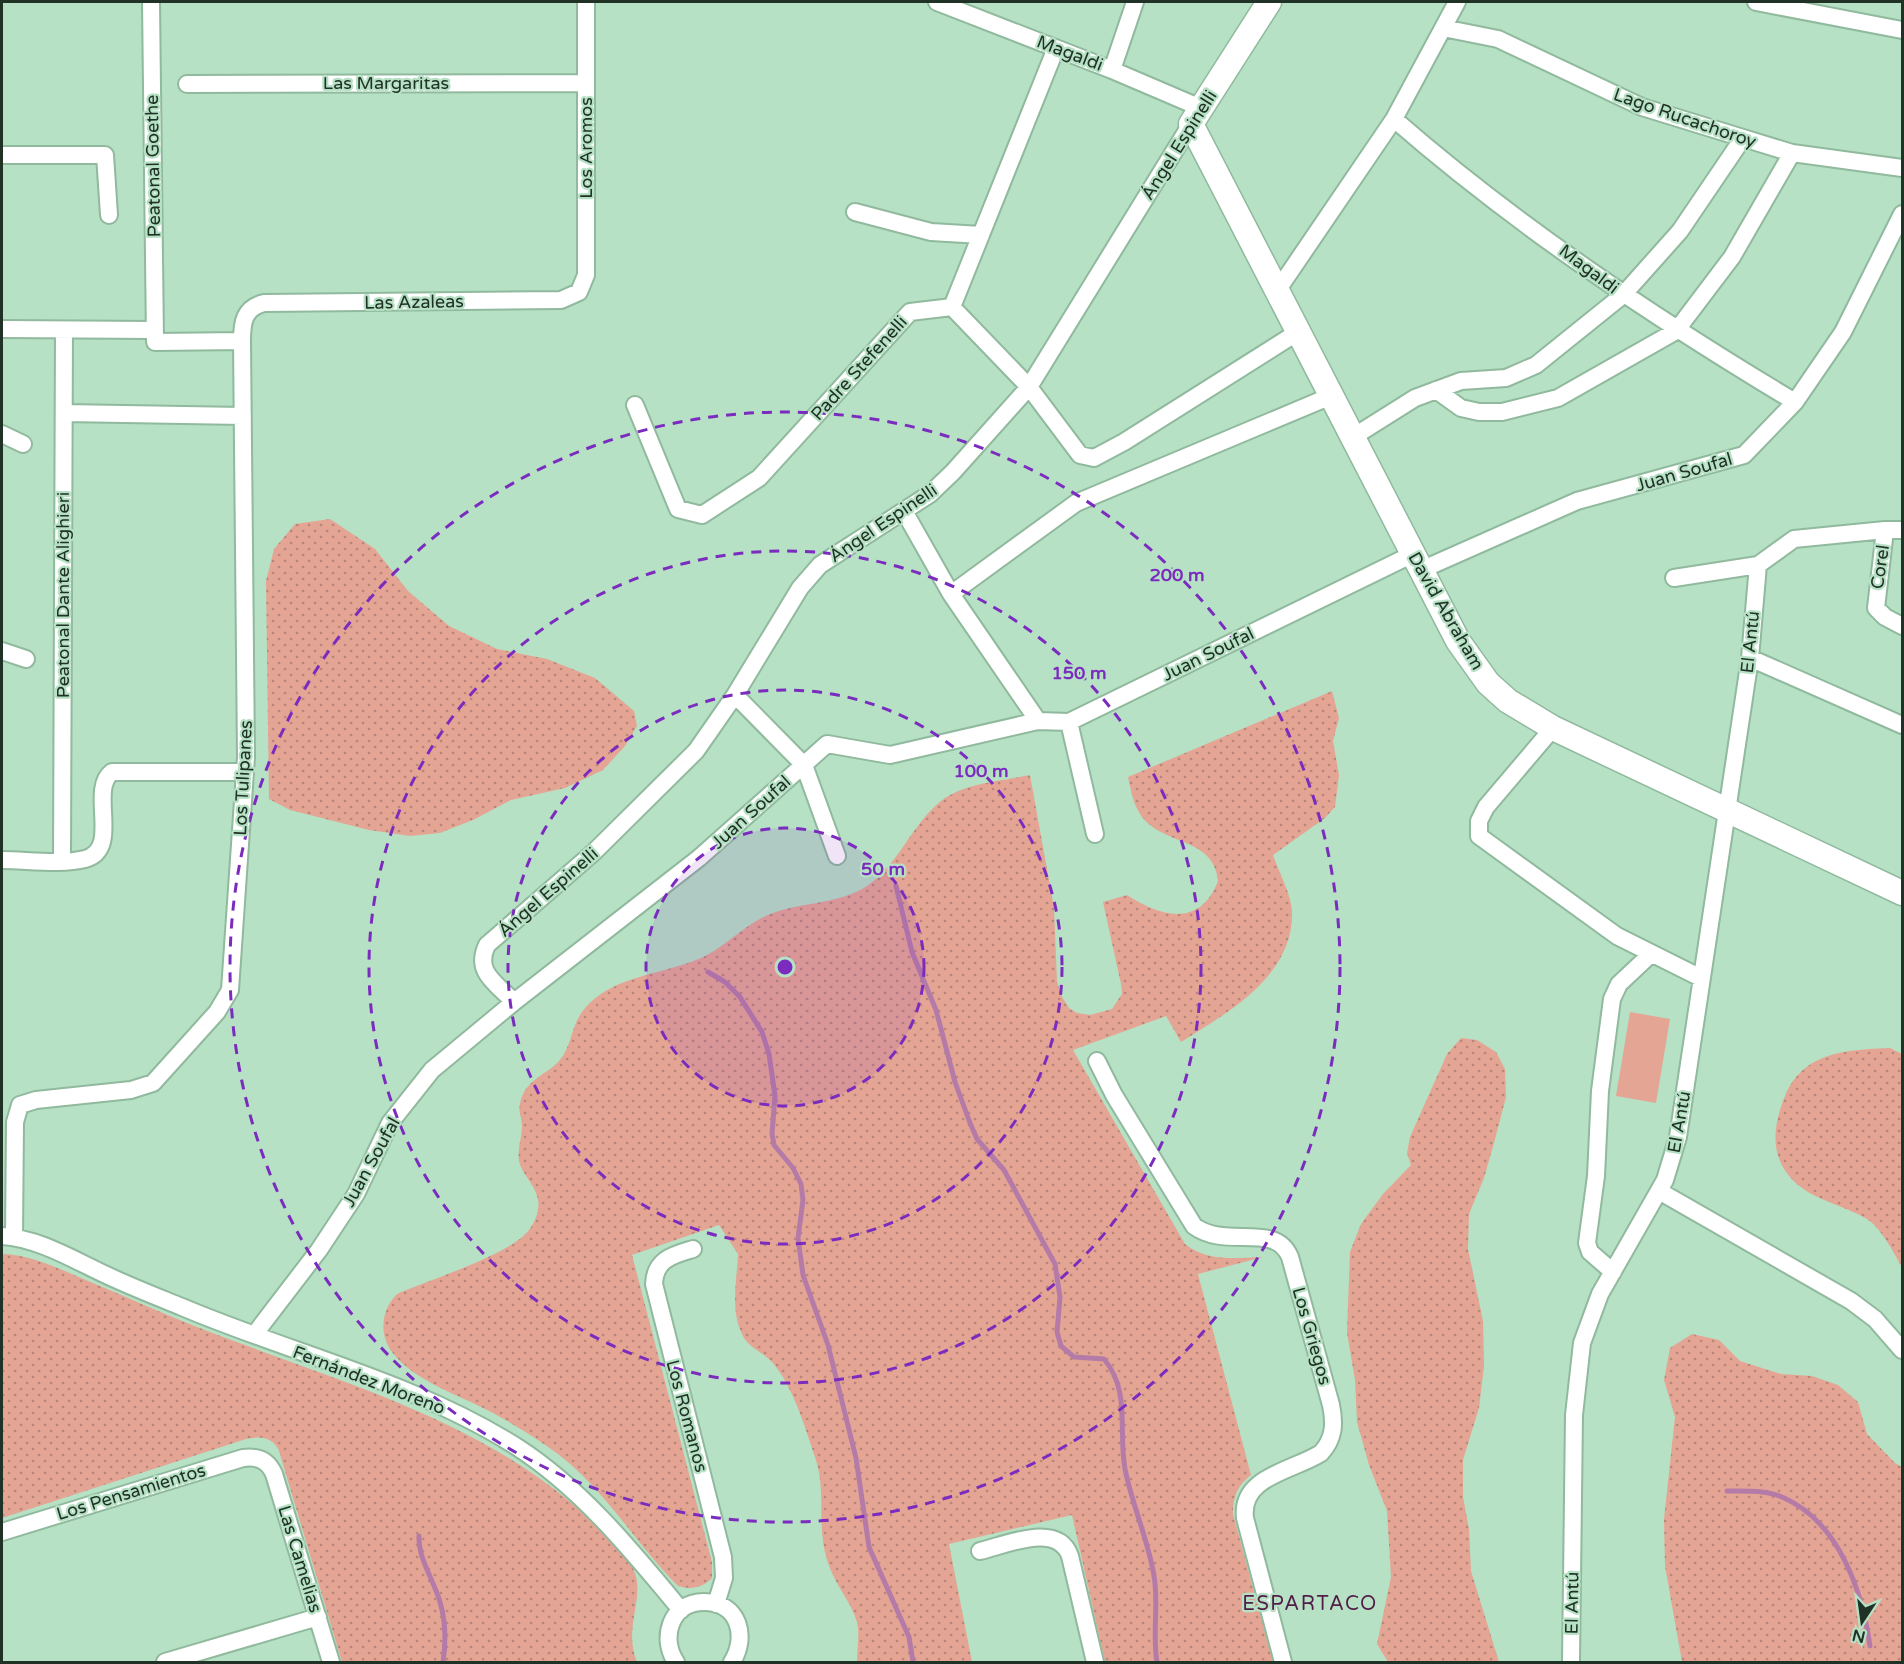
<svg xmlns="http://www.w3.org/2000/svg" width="1904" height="1664" font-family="'Varela Round',sans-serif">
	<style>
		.grass { fill: url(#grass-dots) }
		.pitch { fill: #e5a595 }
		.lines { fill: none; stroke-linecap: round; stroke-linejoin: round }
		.stream { stroke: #b57ba8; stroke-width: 5 }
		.street-casing { stroke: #90b99d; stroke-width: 20 }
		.secondary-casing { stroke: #90b99d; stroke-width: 27 }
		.street { stroke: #fff; stroke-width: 16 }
		.secondary { stroke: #fff; stroke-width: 24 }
		.ring { fill: none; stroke: #7b2cbf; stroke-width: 3; stroke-dasharray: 10 8 }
		.labels { text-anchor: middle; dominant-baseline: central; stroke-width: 4.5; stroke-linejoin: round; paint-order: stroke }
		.street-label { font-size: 18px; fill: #203126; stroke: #b6e1c4 }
		.neighbourhood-label { font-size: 20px; letter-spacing: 1.5px; fill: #511c48; stroke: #b6e1c4 }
		.centre { fill: #7b2cbf; stroke: #b6e1c4; stroke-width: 3 }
		.ring-label { font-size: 18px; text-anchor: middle; font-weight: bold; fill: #7b2cbf; stroke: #b6e1c4; stroke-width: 4.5; stroke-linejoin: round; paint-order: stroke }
	</style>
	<defs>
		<pattern id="grass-dots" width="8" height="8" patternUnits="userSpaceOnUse" patternTransform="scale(1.5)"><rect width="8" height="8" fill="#e5a595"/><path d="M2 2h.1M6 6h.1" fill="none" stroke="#b98779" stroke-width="1.8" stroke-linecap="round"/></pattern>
	</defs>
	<rect width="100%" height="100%" fill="#b6e1c4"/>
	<path class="grass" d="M330 519 375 549 408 591 449 626 497 649 547 659 595 678 634 711 637 726 625 746 603 770 565 788 511 800 473 820 440 833 410 836 369 830 290 810 269 799 266 581 274 549 295 524Z
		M1332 691 1339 718 1333 741 1339 775 1335 807 1325 818 1273 855C1279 873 1291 893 1292 912 1294 976 1227 1013 1181 1042L1166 1016 1073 1050 1185 1244C1207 1262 1236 1258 1263 1257L1198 1274 1251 1475C1237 1486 1233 1497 1233 1514L1273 1662H1105L1072 1515 949 1544 972 1662H857C857 1649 860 1635 857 1622 851 1601 834 1584 827 1560 816 1524 827 1492 815 1457 805 1427 793 1386 772 1362 763 1352 748 1348 742 1334 730 1309 737 1280 738 1254L719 1225 632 1255 712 1562V1578C702 1588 691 1590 678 1586 636 1544 606 1491 558 1454 538 1439 515 1425 493 1413 460 1395 415 1382 392 1352 378 1333 382 1309 397 1294 428 1280 510 1255 529 1230 535 1222 540 1210 538 1200 536 1187 526 1178 521 1167 515 1155 522 1139 522 1126 522 1119 518 1111 520 1104 524 1080 545 1076 559 1061 571 1048 571 1029 580 1015 608 973 667 976 707 955 731 942 748 922 773 913 799 903 829 904 854 893 895 876 908 827 941 801 964 783 1002 781 1030 775L1054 908 1057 981 1061 995 1069 1008 1077 1013 1090 1015 1112 1009 1122 994 1121 984 1103 902 1127 895C1161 917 1200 928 1218 881 1214 837 1165 846 1142 817 1133 805 1131 790 1128 777Z
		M1461 1038 1477 1040 1496 1052 1505 1069 1506 1097 1494 1143 1484 1178 1469 1214 1468 1249 1483 1321 1484 1366 1479 1408 1463 1460V1497L1469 1529 1471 1571 1499 1662H1388L1377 1644 1391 1577 1387 1511 1369 1465 1357 1422 1355 1380 1347 1333 1350 1252 1361 1224 1383 1194 1411 1165 1407 1153 1410 1137 1447 1054Z
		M1890 1048 1902 1054V1267C1893 1252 1882 1229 1867 1219 1846 1206 1816 1201 1797 1184 1769 1159 1772 1128 1785 1096 1804 1051 1847 1050 1890 1048Z
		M2 1254C32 1255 60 1269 88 1281 122 1295 157 1311 192 1325 346 1386 520 1426 629 1562 651 1591 621 1624 637 1662H342L279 1451C273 1437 260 1436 246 1439L2 1518Z
		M1692 1334 1719 1340 1740 1361 1781 1374 1812 1376 1838 1385 1858 1402 1867 1434 1895 1463 1902 1467V1662H1682L1665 1566 1664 1519 1675 1417 1664 1380 1670 1348Z"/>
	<path class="pitch" d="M1630 1012 1670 1019 1656 1103 1616 1096Z"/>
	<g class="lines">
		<path class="stream" d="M896 886 912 952 936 1010 955 1082 970 1123 977 1139 1004 1170 1055 1264 1060 1297 1057 1332 1061 1346 1074 1357 1104 1359C1131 1391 1118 1431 1125 1469 1132 1505 1148 1539 1154 1576 1159 1604 1152 1634 1157 1662
			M708 972 725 982 740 997 762 1032 769 1054 775 1096 772 1134 774 1145 793 1168 801 1184 803 1200 798 1238 803 1275 828 1345 856 1458 869 1547 909 1637 913 1662
			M1727 1491C1745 1491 1765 1490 1782 1497 1839 1521 1862 1591 1870 1646
			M419 1536C418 1559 434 1580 440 1602 446 1622 446 1642 443 1662"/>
		<g class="street-casing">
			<path id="street" d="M151 2 155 342 242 341
				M937 2 1112 70 1201 108
				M1756 2 1902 30
				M1443 28 1498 39 1642 107 1743 138 1792 153 1902 168
				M1112 70 1135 2
				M187 84 586 83
				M1394 119C1518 227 1655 318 1795 402
				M2 155H105L109 215
				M855 212 931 232 981 235
				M1277 291 1394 119 1457 2
				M952 307 1029 387 1080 455 1094 458 1124 442 1298 332
				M2 329 155 330
				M1436 390 1461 408 1479 412H1502L1558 398 1676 331 1732 257 1792 153
				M635 405 678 509 702 515 759 478 910 312 952 307 1056 48
				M64 413 243 416
				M2 434 23 444
				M1353 437 1415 398 1461 381 1506 378 1536 365 1623 295 1680 231 1743 138
				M904 511 951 594
				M1885 530 1876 608 1885 617 1902 626
				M1421 570 1577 501 1744 455 1795 402 1843 332 1902 214
				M1674 578 1758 565 1794 539 1885 530H1902
				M2 651 26 659
				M1750 658 1902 725
				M735 695 804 765 837 856
				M1038 721 951 594 1076 503 1331 396
				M1069 722 1095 834
				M1553 728 1486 807 1479 821V836L1617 936 1701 978
				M2 860C26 860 62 865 85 859 122 849 88 790 112 772H245
				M62 860 64 330
				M514 1002C496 983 474 972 487 945L594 852 696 751 735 695 800 588 820 565 930 494 953 472 1029 387 1191 124
				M1097 1061 1114 1095 1194 1226C1226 1250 1275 1221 1290 1257L1331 1405C1335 1424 1334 1439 1321 1453 1293 1471 1240 1476 1245 1518L1283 1662
				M1659 1191 1851 1301 1875 1319 1902 1350
				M2 1236C43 1239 78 1263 115 1279 137 1289 160 1298 182 1307 293 1354 415 1382 517 1447 582 1489 632 1551 681 1610
				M14 1237 15 1122 20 1105 36 1100 131 1090 153 1083 217 1012 230 990 246 757 242 341C242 322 244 308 264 303L561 300 579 292 586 275V2
				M693 1249C673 1255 655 1259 654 1284L723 1557 724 1578 716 1604
				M1613 1272 1590 1252 1587 1243 1596 1176 1600 1091 1612 999 1619 984 1651 954
				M254 1335 319 1250 356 1194 390 1123 432 1070 514 1002 699 858 827 744 890 755 1038 721 1069 722 1413 554
				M2 1532 243 1458C257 1456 268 1460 274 1474L331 1662
				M980 1551C1006 1545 1058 1521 1070 1556L1095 1662
				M165 1662 318 1617
				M676 1662C660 1639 670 1602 704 1602 739 1602 748 1637 732 1662
				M1571 1662 1574 1415 1582 1343 1600 1294 1665 1180 1678 1137 1750 658 1758 565"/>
		</g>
		<g class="secondary-casing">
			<path id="secondary" d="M1269 2 1191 124 1458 641 1488 683 1508 701 1553 728 1902 893"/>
		</g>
		<use href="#street" class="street"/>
		<use href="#secondary" class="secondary"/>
	</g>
	<circle cx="785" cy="967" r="139" fill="#7b2cbf" fill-opacity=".12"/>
	<g class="ring">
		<circle cx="785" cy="967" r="139"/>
		<circle cx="785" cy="967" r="277"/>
		<circle cx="785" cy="967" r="416"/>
		<circle cx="785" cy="967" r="555"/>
	</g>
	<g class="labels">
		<g class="street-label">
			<text transform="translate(1070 53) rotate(21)">Magaldi</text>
			<text x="386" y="83">Las Margaritas</text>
			<text transform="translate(1685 118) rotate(19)">Lago Rucachoroy</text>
			<text transform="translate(1179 145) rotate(-58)">Ángel Espinelli</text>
			<text transform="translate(586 148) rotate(-90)">Los Aromos</text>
			<text transform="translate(153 166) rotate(-91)">Peatonal Goethe</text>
			<text transform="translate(1589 269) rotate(37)">Magaldi</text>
			<text transform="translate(414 302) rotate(-1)">Las Azaleas</text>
			<text transform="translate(859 368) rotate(-48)">Padre Stefenelli</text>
			<text transform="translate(1684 472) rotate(-16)">Juan Soufal</text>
			<text transform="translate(883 523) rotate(-34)">Ángel Espinelli</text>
			<text transform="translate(1880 567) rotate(-82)">Corel</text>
			<text transform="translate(63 595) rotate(-90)">Peatonal Dante Alighieri</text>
			<text transform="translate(1446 611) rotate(60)">David Abraham</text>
			<text transform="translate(1750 642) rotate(-84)">El Antú</text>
			<text transform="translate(1208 654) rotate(-26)">Juan Soufal</text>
			<text transform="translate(243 778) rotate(-87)">Los Tulipanes</text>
			<text transform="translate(751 812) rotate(-42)">Juan Soufal</text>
			<text transform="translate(548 892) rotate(-41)">Ángel Espinelli</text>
			<text transform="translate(1679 1122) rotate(-80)">El Antú</text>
			<text transform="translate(371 1162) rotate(-61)">Juan Soufal</text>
			<text transform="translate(1312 1336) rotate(74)">Los Griegos</text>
			<text transform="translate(369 1380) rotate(21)">Fernández Moreno</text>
			<text transform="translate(687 1416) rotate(75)">Los Romanos</text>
			<text transform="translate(131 1492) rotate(-17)">Los Pensamientos</text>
			<text transform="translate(300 1559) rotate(73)">Las Camelias</text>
			<text transform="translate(1572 1603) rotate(-89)">El Antú</text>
		</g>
		<g class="neighbourhood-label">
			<text x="1310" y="1604">ESPARTACO</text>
		</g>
	</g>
	<circle cx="785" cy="967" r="9" class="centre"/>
	<g class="ring-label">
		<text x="1177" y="581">200 m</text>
		<text x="1079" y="679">150 m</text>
		<text x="981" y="777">100 m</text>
		<text x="883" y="875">50 m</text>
	</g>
	<rect width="1904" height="1664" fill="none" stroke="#203126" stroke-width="6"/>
	<g transform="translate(1862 1622) rotate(193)" stroke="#b6e1c4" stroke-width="4.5" paint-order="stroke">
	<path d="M0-4.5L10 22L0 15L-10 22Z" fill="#203126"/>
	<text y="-9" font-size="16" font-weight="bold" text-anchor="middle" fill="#203126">N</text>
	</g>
</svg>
